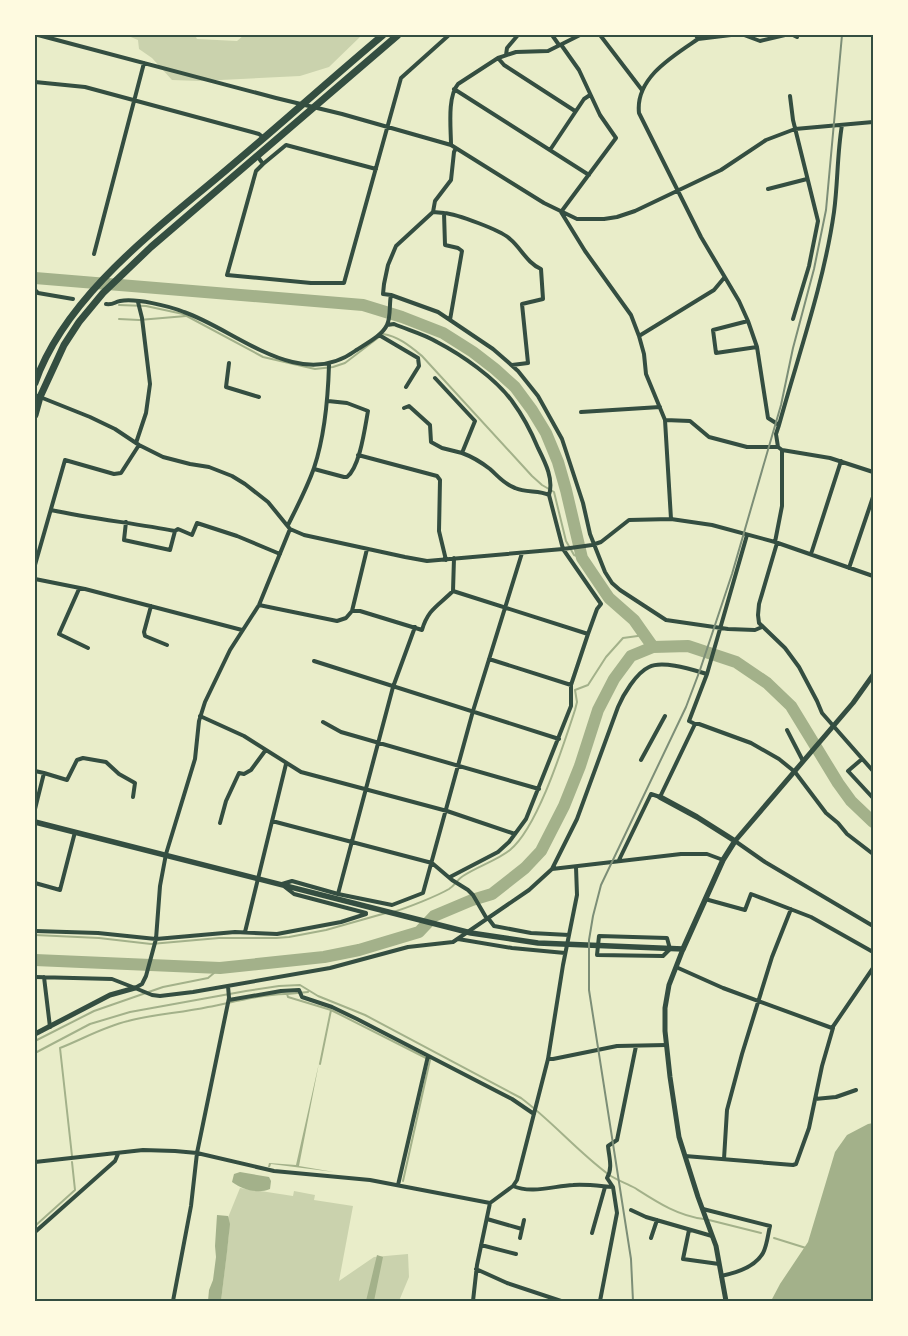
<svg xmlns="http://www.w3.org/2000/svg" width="908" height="1336" font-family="'Titillium Web',sans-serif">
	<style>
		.green { fill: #cad2ad }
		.water { fill: #a3b18a }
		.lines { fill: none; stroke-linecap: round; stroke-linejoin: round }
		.stream { stroke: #a3b18a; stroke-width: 2 }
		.river { stroke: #a3b18a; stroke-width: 12 }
		.minor { stroke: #344e41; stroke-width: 4 }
		.tertiary { stroke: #344e41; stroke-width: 5 }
		.secondary { stroke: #344e41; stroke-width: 5.5 }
		.trunk { stroke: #344e41; stroke-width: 7 }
		.rail { stroke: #7c8e77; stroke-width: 2 }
		.neatline { fill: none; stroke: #344e41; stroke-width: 2 }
	</style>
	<rect width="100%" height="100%" fill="#e9edc9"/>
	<path class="green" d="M126 35H195L197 39 237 41 244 35H362L329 67 300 76 200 81 172 80 152 58 139 49 138 40Z
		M240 1188 293 1196 294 1191 315 1195 314 1200 353 1206 339 1281 374 1257 408 1254 409 1277 399 1301H221L229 1233 227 1220Z"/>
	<path class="water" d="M319 1063 299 1166 334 1172 271 1164 270 1167H268L269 1163 296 1165Z
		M873 1123V1301H771L780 1284 808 1242 835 1152 847 1135 868 1124Z
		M240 1172 269 1177 271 1181 270 1189C258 1194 243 1190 232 1182L234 1174Z
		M217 1215 228 1216 230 1224 227 1252 221 1301H208L209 1290 213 1280 216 1257 215 1246Z
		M377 1255 383 1257 374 1301H366Z"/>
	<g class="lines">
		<path class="stream" d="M119 305 146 306 183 314 263 357 315 369 333 367 345 363 383 334C398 336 411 347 422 356L532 476 542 485 554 492 566 541 574 555 582 558
			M119 319 139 320 186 316
			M393 912C407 908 437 896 449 889 455 885 458 879 463 876 478 866 496 861 510 850 538 827 563 746 575 710L577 702 575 690 588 685 606 657 623 638 645 635
			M35 935 99 938 151 944 219 938H276L289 937 326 930 386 913
			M308 992 287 994 288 997 331 1010 430 1060 403 1181
			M35 1041 94 1011 163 987 208 978 220 968
			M35 1053 90 1024 130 1012 246 991 279 986 300 985 318 996 365 1015 521 1098C552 1121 577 1151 608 1174 616 1180 626 1183 635 1188 657 1202 678 1216 704 1219
			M320 1064 331 1010
			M72 1156 60 1048C83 1039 103 1027 128 1021 154 1014 181 1013 208 1007 230 1003 266 993 287 994
			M709 1220 761 1233
			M35 1226 75 1190 72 1162
			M774 1238 806 1248"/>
		<path class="river" d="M35 278 363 305 402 317 443 333 473 352 495 369 515 387 532 410 546 433 558 462 566 490 582 558 609 598 634 620 653 647
			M35 960 220 968 324 957 359 950 419 932 434 916 472 900 492 894 525 868 541 851 564 806 580 766 598 710 614 679 631 656 653 647 688 646 736 662 767 683 791 706 838 783 851 801 873 822"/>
		<path class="minor" d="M38 35 276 98 342 114 451 145 544 203 577 219H604L617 217 635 211 721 170 766 140 795 129 873 122
			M552 35 559 45
			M600 35 642 90
			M696 35 698 39C673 56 635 78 639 113L701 237 739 301 748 321 757 347 768 418 779 425 776 434 778 447 782 450 830 458 873 472
			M744 35 760 41 785 35
			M793 35 797 37
			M698 39 731 35
			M506 55 507 48 518 35
			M498 58 504 65 575 111
			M35 82 85 87 259 134 264 138
			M454 89 589 175
			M790 96 793 120 818 221 809 266 793 319
			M451 145C451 129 447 97 458 84L498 58 516 52 548 51 580 35
			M550 150 584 99 590 95
			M258 157 263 164 286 145 376 169
			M263 164 256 171 227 275 311 283H344L401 78 449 35
			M768 189 807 179
			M561 212 585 251 631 315 639 336 644 354 646 374 665 420 671 519
			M561 212 616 138 600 115 579 70 562 46
			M444 213C456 214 501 230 510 239 521 248 527 263 541 269L543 299 522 304 528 363 512 365
			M94 254 144 63
			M35 290 38 293 73 299
			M391 295 438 312 450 320 462 251 458 248 445 245 444 213 433 212
			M106 304C114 305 114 302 120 301 136 298 169 306 184 312 236 330 299 392 355 351 365 344 381 337 387 325 391 317 389 304 391 295L383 294 384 284 388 265 396 246 433 212 435 201 451 180 454 152 456 148
			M450 320 493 349 508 362 518 371 538 396 562 439 583 503 590 534 605 572 612 583 620 590 666 620 728 629 755 630 762 627
			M748 321 713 330 716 353 757 347
			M387 325 394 324C408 330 424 334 437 342 462 355 495 378 512 401 523 416 531 431 538 448 545 462 554 479 549 495
			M379 335 418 358 419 366 406 387
			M639 336 714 290 724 278
			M229 363 226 387 259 397
			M35 395 90 417 115 429 139 445 163 457 190 464 209 467 232 476 245 484 268 502 290 529 304 535 405 557 427 561 563 549 592 545 601 542 629 520 671 519 712 525 775 542 873 576
			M404 408 409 406 430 425 431 442 442 448 462 453 475 421 435 378
			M581 412 660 407
			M665 420 690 421 709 437 747 447H778
			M779 425C798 356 824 283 834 212 838 183 837 154 842 125
			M136 443 146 413 150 384 142 318 138 302
			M358 455 437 476 440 480 439 531 446 560
			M314 469 344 477H347C360 467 365 427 368 411L347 403 328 401
			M51 510C92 519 134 523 175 531L178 529 192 535 197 523 237 536 280 554
			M126 522 124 540 170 550 175 531
			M288 525C297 507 307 488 314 468 325 435 328 399 329 365
			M290 529 259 605 230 650 205 702 199 721 195 759 166 854 160 886 156 939 146 976 142 984 135 988 152 995 160 996 193 992 330 968 408 947 453 942 529 890 552 869 681 854H707L723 860
			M775 542 782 506V450
			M777 543 759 604 758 615 759 623 785 648 799 667 817 701 822 713 873 771
			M811 554 841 461
			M35 565 65 460 114 474 121 473 139 445
			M849 568 873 497
			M35 579 85 589 242 630
			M79 589 59 634 88 648
			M453 591 454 558
			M259 605 337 621 346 618 352 611H360L422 630C428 609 438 606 453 591L588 634
			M151 606 144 632 145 636 167 645
			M352 611 367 549
			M489 659 571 685
			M314 661 559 739
			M707 674 747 535
			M200 716 244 736 301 772 447 811 515 834
			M323 722 341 732 539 789
			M787 730 803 761
			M862 759 848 771 873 798
			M641 760 665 716
			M35 771 44 773 35 809
			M44 773 67 780 77 760 83 758 106 762 119 774 135 783 133 797
			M272 821 432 863 452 880 468 890 473 895 487 919
			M220 823 226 801 239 773 244 774 251 770 265 751
			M735 841 765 862 873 926
			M619 860 651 794 660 797 695 724H699L751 743 779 759 795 772 826 813 838 823 847 834 873 854
			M552 869 577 819 618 707C623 695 636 673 649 667 663 660 693 670 707 674L689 721 695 724
			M450 877 498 852 509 842 526 819 571 706V685L588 634 597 609 601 604 563 549 549 495C539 490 526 493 515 488 504 484 498 476 490 469 481 462 473 457 462 453
			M35 883 60 890 75 832
			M282 884 292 881 338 894 392 905 423 893 473 711 522 553
			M285 887 294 894 366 913
			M338 894 393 687 415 627
			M705 899 745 910 751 894 811 917 873 952
			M488 918 494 926 531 933 569 935
			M35 931 98 933 156 939 235 932 277 934 341 922 366 914
			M245 932 286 764
			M599 936 667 938 670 949 663 956 597 955Z
			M458 939 512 948 565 953
			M676 967 723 988 832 1028
			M35 977 112 979 135 988
			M44 977 50 1027
			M229 1000 281 991 299 990 302 997 332 1007 357 1019 512 1099 534 1114
			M548 1059H553L617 1046 666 1045
			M815 1099 836 1097 856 1090
			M685 1156 793 1165 796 1164 809 1128 822 1066 833 1028H832L873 968
			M724 1159 727 1110 742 1054 772 957 791 909
			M35 1162 143 1150 175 1151 197 1153 274 1171 370 1180 490 1203
			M398 1185 428 1056
			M513 1186C531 1194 554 1186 573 1185 586 1184 600 1186 613 1187L617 1213 600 1301
			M613 1187 607 1178C613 1168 609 1157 608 1146L617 1140 636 1046
			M703 1209 770 1226C768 1234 767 1246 763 1253 755 1267 736 1273 721 1276
			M631 1210 646 1217 712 1236
			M487 1219 522 1229
			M689 1230 683 1259 719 1264
			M35 1232 115 1161 118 1154
			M592 1233 605 1187
			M520 1238 524 1220
			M651 1238 657 1220
			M481 1245 516 1254
			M476 1269 507 1283 561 1301
			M173 1301 191 1206 197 1153 229 998 228 986
			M473 1301 477 1265 490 1203 513 1186 517 1180 548 1059 563 965 577 895 576 867"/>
		<path class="tertiary" d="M735 841 853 703 873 675
			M683 949 669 985 665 1008V1031L670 1077 679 1137 698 1197 716 1246 726 1301
			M35 1034 110 995 135 988"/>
		<path class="secondary" d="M35 822 471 933 538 943 683 949 723 860 735 841 697 817 660 797"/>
		<path class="trunk" d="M35 383C66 294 162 225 231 166 282 123 332 78 383 35
			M35 415 40 397 64 345 79 322 103 293 151 247 398 35"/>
		<path class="rail" d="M633 1301 631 1259 589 990V940L593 916 601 885 686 707 700 670 732 574 781 405 793 348 814 269 826 210 842 35"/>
	</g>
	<rect width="908" height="1336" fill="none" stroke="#fefae0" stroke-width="72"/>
	<rect x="36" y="36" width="836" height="1264" class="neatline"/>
</svg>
